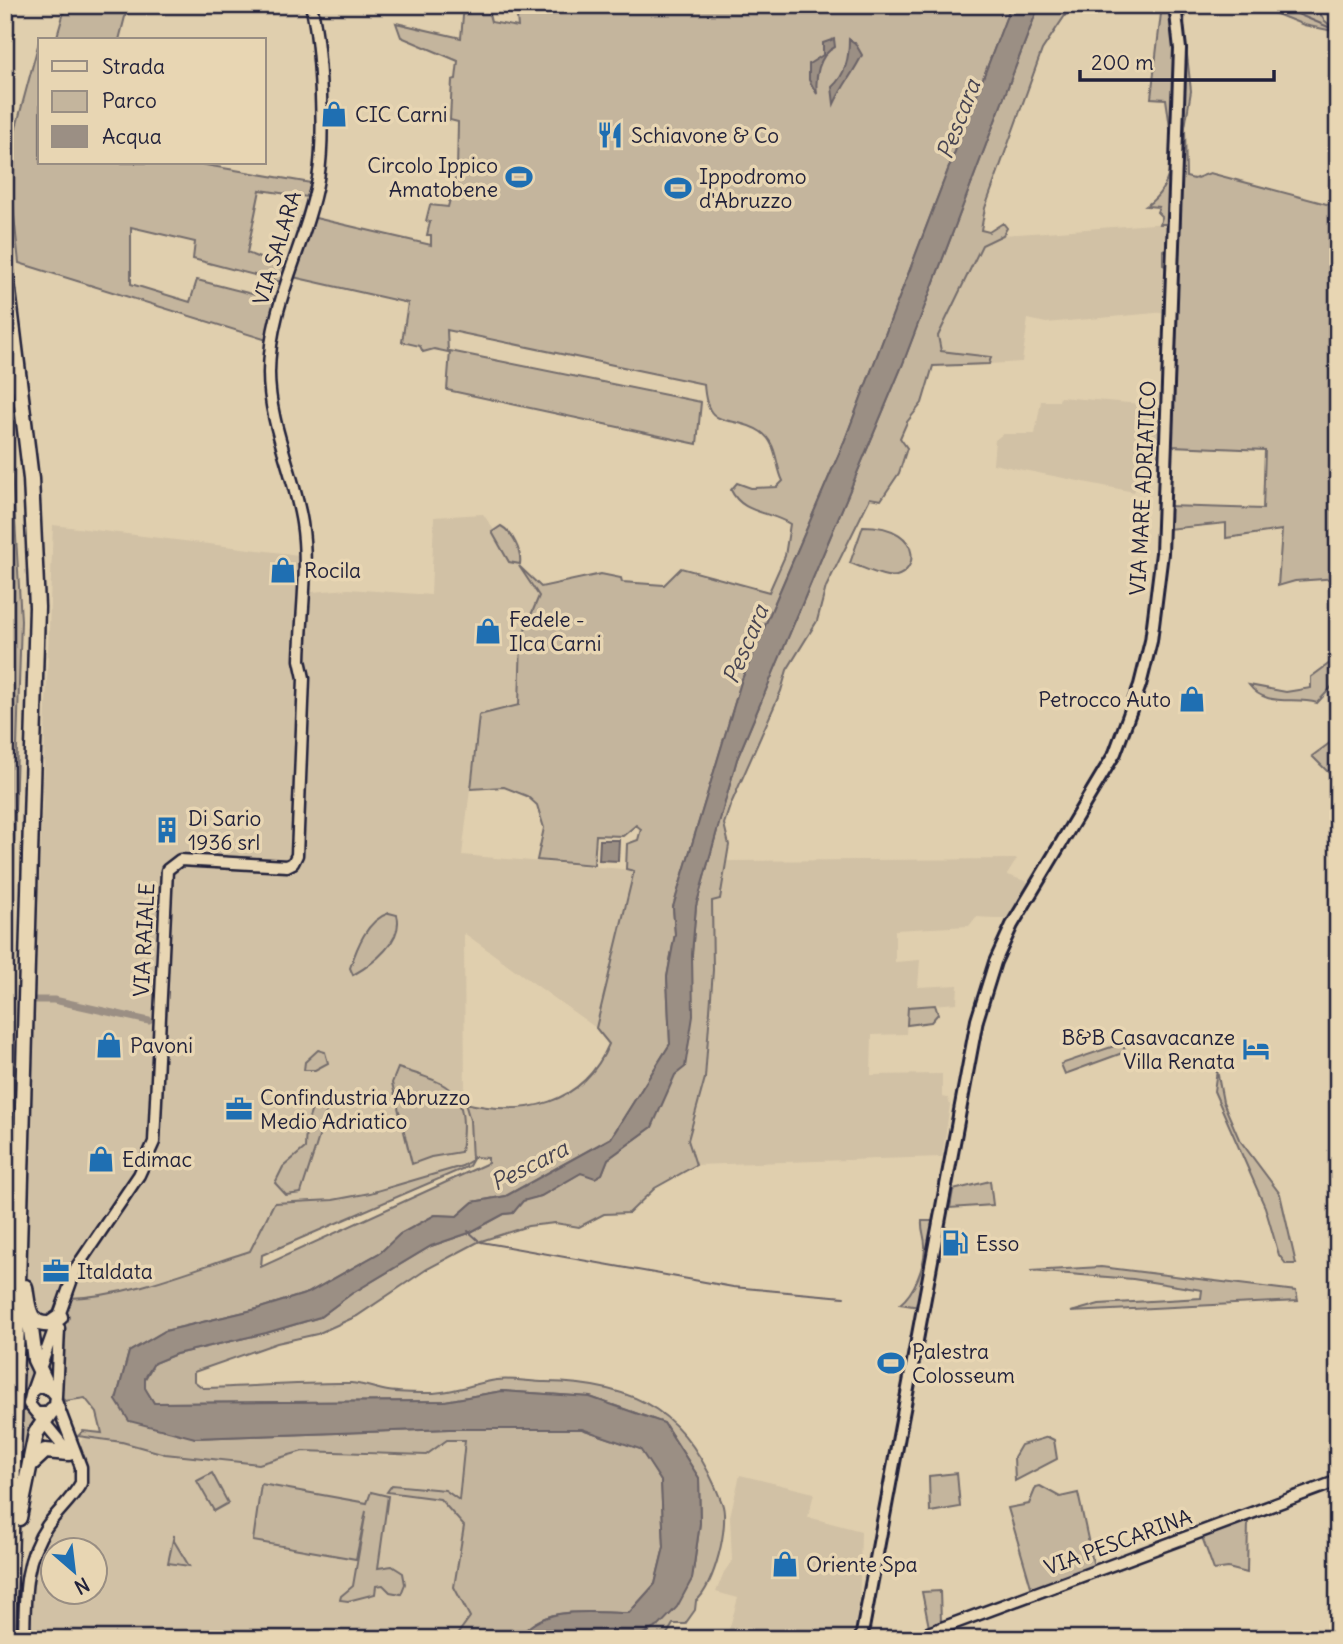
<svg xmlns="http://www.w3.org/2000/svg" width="1343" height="1644" font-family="Delius,sans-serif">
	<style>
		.built { fill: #d1c1a5; fill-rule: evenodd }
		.green { fill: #c4b59d; stroke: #736c6c; stroke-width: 2; fill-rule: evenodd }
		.water { fill: #9b8f84; stroke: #6b6367; stroke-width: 2 }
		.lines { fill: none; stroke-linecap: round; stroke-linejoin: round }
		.stream { stroke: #6b6367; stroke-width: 2 }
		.canal { stroke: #9b8f84; stroke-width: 7 }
		.tertiary-casing { stroke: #22223b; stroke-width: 15 }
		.secondary-casing { stroke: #22223b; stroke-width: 16 }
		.motorway-casing { stroke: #22223b; stroke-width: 19 }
		.tertiary { stroke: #e8d6b3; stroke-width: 10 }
		.secondary { stroke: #e8d6b3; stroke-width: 10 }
		.motorway { stroke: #e8d6b3; stroke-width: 14 }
		.labels { text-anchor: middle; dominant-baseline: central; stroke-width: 7; stroke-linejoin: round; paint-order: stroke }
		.poi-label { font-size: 21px; fill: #22223b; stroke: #e8d6b3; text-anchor: start }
		.street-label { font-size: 21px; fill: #22223b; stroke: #e8d6b3 }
		.water-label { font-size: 23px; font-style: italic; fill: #464351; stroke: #e8d6b3 }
	</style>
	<rect width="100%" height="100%" fill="#e0cfae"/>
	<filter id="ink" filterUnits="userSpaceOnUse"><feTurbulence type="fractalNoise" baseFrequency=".0143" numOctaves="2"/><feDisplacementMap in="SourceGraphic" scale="14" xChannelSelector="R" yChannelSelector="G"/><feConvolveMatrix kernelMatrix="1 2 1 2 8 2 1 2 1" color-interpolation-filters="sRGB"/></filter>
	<g filter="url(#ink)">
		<path class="built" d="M1167 223V248L1163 265 1167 269 1166 312 1046 323 1028 319 1022 362 989 364 990 358 941 351 938 336 982 245 1003 235Z
			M1060 397 1164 406V449L1151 450 1134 492 993 464 995 440 1003 434H1035L1041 401H1059Z
			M483 514 539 595 521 639 519 705 479 715 462 855 634 870 596 1028 464 933 465 1103 470 1120 472 1160 462 1166 370 1193 333 1200 274 1203 250 1251 127 1291 104 1297 69 1298 49 1317H38L30 1292 25 1252 53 525 299 555V593L349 589 431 595 434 517Z
			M1017 859 1007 875 1031 883 1011 919 976 917 969 926 895 930V962L920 960 918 987 958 985 957 1003 908 1007 906 1034 872 1035 871 1075 942 1074V1097L948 1098 950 1105 942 1157 696 1165 688 1140 705 1078 713 970 712 901 720 899 727 861Z
			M84 1436 259 1464 303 1451 396 1456 447 1440 465 1439 459 1501 388 1492 440 1499 464 1526 454 1587 470 1617 454 1639H29L34 1561 63 1513 84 1492 88 1472 78 1447ZM52 1550H94V1592H52Z
			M740 1475 814 1493 808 1517 861 1531 859 1620 855 1639 727 1637 738 1598 716 1592 724 1572 732 1561 730 1516Z"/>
		<path class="green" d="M66 5H128L119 40H56Z
			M464 5 488 10 491 22 518 27 517 16 523 5H1011L844 442 742 679 673 907 675 934 667 977 670 1044 611 1138 506 1196 473 1202 457 1216 435 1215 400 1234 381 1252 308 1293 257 1309 165 1331 129 1352 116 1400 195 1438 449 1429H582L641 1449 661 1481 664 1547 655 1584 629 1613C592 1613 543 1603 518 1639H454L470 1617 454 1587 464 1526 440 1499 387 1492 392 1485 445 1490 459 1500 465 1440H447L426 1455 303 1451 259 1464 165 1454 122 1442 78 1436 83 1431 102 1433 97 1413 85 1398 65 1401 61 1397C59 1363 61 1331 69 1298 131 1296 190 1270 250 1251L274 1203 333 1200 370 1193 462 1166 472 1160 470 1120 465 1103C524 1117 583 1105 609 1044L596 1028 634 871 626 869 627 844 638 840 641 829 636 825 623 836 596 835 594 865 537 860 544 828 537 805 527 796 504 787 471 789 479 715 519 705 521 639 539 596 519 566 541 587 601 574 621 578 622 582 664 585 681 568 769 592 785 556 790 524C770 511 742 514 731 490L737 483 751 488 777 487 783 481C775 465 778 444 761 432 730 412 707 434 704 384L447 330 448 352 434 349 423 352 420 346 402 342 408 303 293 277 311 217 431 245V235H427L430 222 426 221 430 205 448 207 457 172 458 122 450 120 452 80 456 79 458 61 401 37 396 23 461 38ZM474 1157 488 1158V1163L261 1267 262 1255 469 1166Z
			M1039 5H1072L1042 50 985 208 981 230 989 232 1003 223 1007 228 1003 235 982 245 938 336 941 351 991 357 989 364 933 366 922 403 907 422 900 438 907 448 899 473 881 500 870 498 826 587 817 621 787 670 781 691 730 806 724 824 729 845 720 899 712 901 713 970 705 1078 688 1140 696 1165 655 1188 629 1213 604 1214 579 1227 555 1223 528 1226 478 1242 427 1269 357 1316 317 1334 277 1343 194 1372V1381L203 1388C252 1387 302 1382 351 1383 364 1384 376 1389 388 1391 401 1393 416 1393 430 1393 453 1393 475 1383 497 1380 512 1378 530 1382 545 1382 640 1383 688 1414 722 1503 730 1524 714 1587 696 1601L695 1610 685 1624H673L664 1639H633L645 1636 692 1579 700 1523 699 1478 664 1423 590 1397 502 1391 445 1401 154 1403 145 1389V1379L154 1363 176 1354 266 1333 320 1317 351 1294 431 1246 469 1233 504 1214 513 1213 522 1200 541 1196 581 1173 602 1174 608 1159 652 1127 692 954 696 906 737 759 902 366Z
			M1162 5H1185L1184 28 1191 91 1185 127 1186 177 1194 179 1210 173 1338 207V578L1295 581 1278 586 1282 530 1226 538V523L1168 529 1169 506 1263 509 1265 450 1172 446 1178 271 1163 265V250L1167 248V224H1160L1162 217 1157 212 1159 207 1146 206C1182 182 1171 135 1166 99L1151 98Z
			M1254 5H1290L1303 11 1315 5 1324 20 1338 32 1304 25Z
			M40 38 45 40H40V163H194L311 183 307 197 260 190 247 253 285 268 281 282 193 259 195 242 131 227V284L190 302 197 280 276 300 267 340 19 263 6 140 13 139Z
			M450 351 701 402 697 444 447 390Z
			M10 437 21 620 5 1135V438Z
			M501 526C512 532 522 551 520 564L509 562 492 532Z
			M863 526C929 526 918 582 887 576 875 574 862 567 850 563Z
			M1338 657V680L1317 703C1294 696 1266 708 1249 685L1286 692 1311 688V677Z
			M1338 737V759L1328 772 1312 756Z
			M389 913 397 915C404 940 373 964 353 975L350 968C357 947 367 920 389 913Z
			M935 1005 938 1014 931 1022 907 1025 908 1007Z
			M1123 1043 1125 1052 1065 1074 1061 1064Z
			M318 1050 325 1052 328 1063 315 1070H304L305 1062Z
			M398 1068C453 1085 469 1089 461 1152L431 1157 412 1164 392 1083Z
			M1217 1070 1223 1102 1239 1139 1280 1194 1296 1264H1286L1279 1255 1265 1207 1214 1091Z
			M320 1103 327 1106C328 1113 305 1179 301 1193L286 1195 275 1183 283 1167 305 1148 306 1127 313 1106Z
			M990 1181 993 1205 950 1208 953 1190Z
			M922 1221H934L920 1307 900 1304C915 1292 924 1267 925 1248 926 1239 921 1231 922 1221Z
			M1101 1267 1296 1291 1298 1301 1071 1312 1099 1304 1201 1298 1202 1290 1133 1279 1030 1271Z
			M24 1300 36 1370 27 1393 21 1395Z
			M21 1405H25L39 1421 18 1494Z
			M1048 1437 1054 1440 1057 1459 1015 1481 1014 1457 1021 1445Z
			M212 1473 228 1503 214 1511 197 1481Z
			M957 1473 960 1507 930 1512 929 1476Z
			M261 1484 367 1503 371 1492 388 1496 378 1568 392 1566 403 1573 405 1584 401 1594 390 1592 383 1585 376 1586 375 1594 348 1601 340 1600 341 1596 353 1586 366 1511 356 1559 253 1541Z
			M1040 1486 1060 1497 1078 1493 1094 1567 1032 1590 1008 1508 1029 1504 1036 1487Z
			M1248 1520 1247 1573 1228 1568 1214 1570 1202 1537Z
			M174 1535V1541L189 1566 168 1563Z
			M940 1591 941 1622 929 1627 922 1592Z"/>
		<path class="water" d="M1011 5H1039L902 366 737 759 696 906 692 954 693 1016 685 1067 675 1075 652 1127 608 1159 602 1174 595 1178 581 1173 541 1196 523 1201 513 1213 504 1214 469 1233 431 1246 351 1294 320 1317 266 1333 176 1354 154 1363 145 1378V1388L154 1403 445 1401 502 1391 590 1397 664 1423 699 1478 700 1523 692 1579 677 1607 659 1626 633 1639 568 1636 518 1639C543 1603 592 1613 629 1613L655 1584 664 1547 661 1481 640 1449 582 1429H449L195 1438 129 1421 116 1400 129 1352 165 1331 257 1309 308 1293 381 1252 400 1234 435 1215 457 1216 473 1202 506 1196 611 1138 670 1044 667 977 675 934 673 907 742 679 844 442Z
			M834 39 835 47C818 55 815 78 817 94L809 80V64L823 55V43Z
			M849 39 855 43 862 55C854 72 842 86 834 104L832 87C846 74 849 58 849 39Z
			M600 840H619L618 861 599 860Z"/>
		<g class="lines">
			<path class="stream" d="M1276 5 1338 31
				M468 1231 478 1240
				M481 1242 733 1287 844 1297"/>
			<path class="canal" d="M33 1000H54L149 1021"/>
			<g class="tertiary-casing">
				<path id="tertiary" d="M32 1391 76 1268 139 1175 154 1142 167 870 180 860 287 866 293 863 297 855 304 678 300 660C301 615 309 567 302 523 294 472 269 425 269 373 269 305 306 245 318 179 325 139 321 45 311 5
					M56 1396 59 1328
					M38 1413H47L55 1406 56 1396 48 1387H39L32 1391 29 1404 70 1454
					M24 1639C25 1599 23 1561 47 1526 58 1511 72 1499 81 1483V1467L56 1401
					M912 1639 1338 1481"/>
			</g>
			<g class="secondary-casing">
				<path id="secondary" d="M861 1639 977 1020 995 962 1012 925 1115 753 1140 685 1151 641 1162 553 1180 49 1175 5"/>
			</g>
			<g class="motorway-casing">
				<path id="motorway" d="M5 266 31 479 37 607 8 1639
					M5 1243 6 1211 12 1199
					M25 1287C28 1304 27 1326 50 1324L60 1317
					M29 1314 35 1360 48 1387
					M30 1465 45 1451 69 1453
					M19 1518 36 1433 52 1410"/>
			</g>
			<use href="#tertiary" class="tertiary"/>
			<use href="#secondary" class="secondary"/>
			<use href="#motorway" class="motorway"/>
		</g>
	</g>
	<defs>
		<g id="shop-bare" transform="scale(2.1)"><path d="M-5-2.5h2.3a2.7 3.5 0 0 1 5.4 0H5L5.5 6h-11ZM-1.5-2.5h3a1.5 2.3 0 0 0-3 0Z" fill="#1f6fb2" stroke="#e8d6b3" stroke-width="2.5" paint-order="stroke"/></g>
		<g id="restaurant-bare" transform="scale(2.1)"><path d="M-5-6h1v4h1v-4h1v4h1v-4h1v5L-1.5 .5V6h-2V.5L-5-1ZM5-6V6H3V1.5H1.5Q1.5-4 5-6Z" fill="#1f6fb2" stroke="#e8d6b3" stroke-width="2.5" paint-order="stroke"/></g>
		<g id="stadium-bare" transform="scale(2.1)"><path d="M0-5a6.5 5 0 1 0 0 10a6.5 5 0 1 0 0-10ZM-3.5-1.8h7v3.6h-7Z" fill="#1f6fb2" stroke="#e8d6b3" stroke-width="2.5" paint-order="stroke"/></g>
		<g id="building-bare" transform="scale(2.1)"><path d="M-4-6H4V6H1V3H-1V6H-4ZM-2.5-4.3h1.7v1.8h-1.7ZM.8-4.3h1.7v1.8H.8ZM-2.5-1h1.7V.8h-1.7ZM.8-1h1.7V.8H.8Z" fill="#1f6fb2" stroke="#e8d6b3" stroke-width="2.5" paint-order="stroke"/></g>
		<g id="hotel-bare" transform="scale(2.1)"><path d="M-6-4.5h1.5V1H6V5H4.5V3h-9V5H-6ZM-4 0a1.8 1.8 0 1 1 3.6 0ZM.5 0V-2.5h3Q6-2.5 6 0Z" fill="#1f6fb2" stroke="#e8d6b3" stroke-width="2.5" paint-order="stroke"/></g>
		<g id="office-bare" transform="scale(2.1)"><path d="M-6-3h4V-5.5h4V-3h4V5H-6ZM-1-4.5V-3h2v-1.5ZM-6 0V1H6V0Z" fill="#1f6fb2" stroke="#e8d6b3" stroke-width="2.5" paint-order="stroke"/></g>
		<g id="fuel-bare" transform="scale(2.1)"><path d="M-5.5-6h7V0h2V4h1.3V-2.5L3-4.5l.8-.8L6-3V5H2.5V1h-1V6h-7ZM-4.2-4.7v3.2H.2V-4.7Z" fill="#1f6fb2" stroke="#e8d6b3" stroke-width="2.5" paint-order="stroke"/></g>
	</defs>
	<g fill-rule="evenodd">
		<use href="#shop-bare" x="334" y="114"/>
		<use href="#restaurant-bare" x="610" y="135"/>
		<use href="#stadium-bare" x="519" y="177"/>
		<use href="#stadium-bare" x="678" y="188"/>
		<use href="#shop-bare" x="283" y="570"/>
		<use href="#shop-bare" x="488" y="631"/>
		<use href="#shop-bare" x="1192" y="699"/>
		<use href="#building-bare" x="167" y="830"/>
		<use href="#shop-bare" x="109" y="1045"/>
		<use href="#hotel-bare" x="1256" y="1049"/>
		<use href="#office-bare" x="239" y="1109"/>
		<use href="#shop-bare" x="101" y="1159"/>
		<use href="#fuel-bare" x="955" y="1243"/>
		<use href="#office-bare" x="56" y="1271"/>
		<use href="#stadium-bare" x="891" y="1363"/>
		<use href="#shop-bare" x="785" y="1564"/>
	</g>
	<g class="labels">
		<g class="poi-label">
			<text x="355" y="114">CIC Carni</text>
			<text x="631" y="135">Schiavone &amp; Co</text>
			<text x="498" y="165" text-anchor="end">Circolo Ippico<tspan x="498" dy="24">Amatobene</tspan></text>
			<text x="699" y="176">Ippodromo<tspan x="699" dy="24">d'Abruzzo</tspan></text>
			<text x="304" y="570">Rocila</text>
			<text x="509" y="619">Fedele -<tspan x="509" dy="24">Ilca Carni</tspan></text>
			<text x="1171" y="699" text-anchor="end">Petrocco Auto</text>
			<text x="188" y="818">Di Sario<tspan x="188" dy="24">1936 srl</tspan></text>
			<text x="1235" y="1037" text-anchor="end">B&amp;B Casavacanze<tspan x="1235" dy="24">Villa Renata</tspan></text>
			<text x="130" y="1045">Pavoni</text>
			<text x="260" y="1097">Confindustria Abruzzo<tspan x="260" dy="24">Medio Adriatico</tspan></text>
			<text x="122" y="1159">Edimac</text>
			<text x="976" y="1243">Esso</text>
			<text x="77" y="1271">Italdata</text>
			<text x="912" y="1351">Palestra<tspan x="912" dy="24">Colosseum</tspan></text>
			<text x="806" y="1564">Oriente Spa</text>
		</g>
		<g class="street-label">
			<text transform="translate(277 248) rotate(-73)">VIA SALARA</text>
			<text transform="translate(1143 488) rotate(-87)">VIA MARE ADRIATICO</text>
			<text transform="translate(144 940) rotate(-87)">VIA RAIALE</text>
			<text transform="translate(1118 1542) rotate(-20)">VIA PESCARINA</text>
		</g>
		<g class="water-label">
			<text transform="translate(958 119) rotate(-69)">Pescara</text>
			<text transform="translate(745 644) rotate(-67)">Pescara</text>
			<text transform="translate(529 1165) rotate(-27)">Pescara</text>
		</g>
	</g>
	<rect width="1343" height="1644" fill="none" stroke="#e8d6b3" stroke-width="28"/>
	<rect x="14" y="14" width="1315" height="1616" fill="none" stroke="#22223b" stroke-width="2.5" filter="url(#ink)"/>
	<rect x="38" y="38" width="228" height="126" fill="#e8d6b3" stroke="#998e83" stroke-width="2"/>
	<rect x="52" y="61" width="35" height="10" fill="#e8d6b3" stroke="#998e83" stroke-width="2"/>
	<text x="102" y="74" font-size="21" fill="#22223b">Strada</text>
	<rect x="52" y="91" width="35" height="21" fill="#c4b59d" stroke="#998e83" stroke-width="2"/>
	<text x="102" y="108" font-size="21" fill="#22223b">Parco</text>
	<rect x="52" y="126" width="35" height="21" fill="#9b8f84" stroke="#998e83" stroke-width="2"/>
	<text x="102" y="144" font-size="21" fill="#22223b">Acqua</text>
	<g transform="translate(74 1571) rotate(152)"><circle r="33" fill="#e8d6b3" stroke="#998e83" stroke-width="2"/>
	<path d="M0-5L12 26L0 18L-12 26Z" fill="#1f6fb2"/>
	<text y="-10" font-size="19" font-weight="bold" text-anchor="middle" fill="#22223b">N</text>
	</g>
	<path d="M1080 70v10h194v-10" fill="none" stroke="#22223b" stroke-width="3.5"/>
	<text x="1091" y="70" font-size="21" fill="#22223b" stroke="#e8d6b3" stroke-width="5" paint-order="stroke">200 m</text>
</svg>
